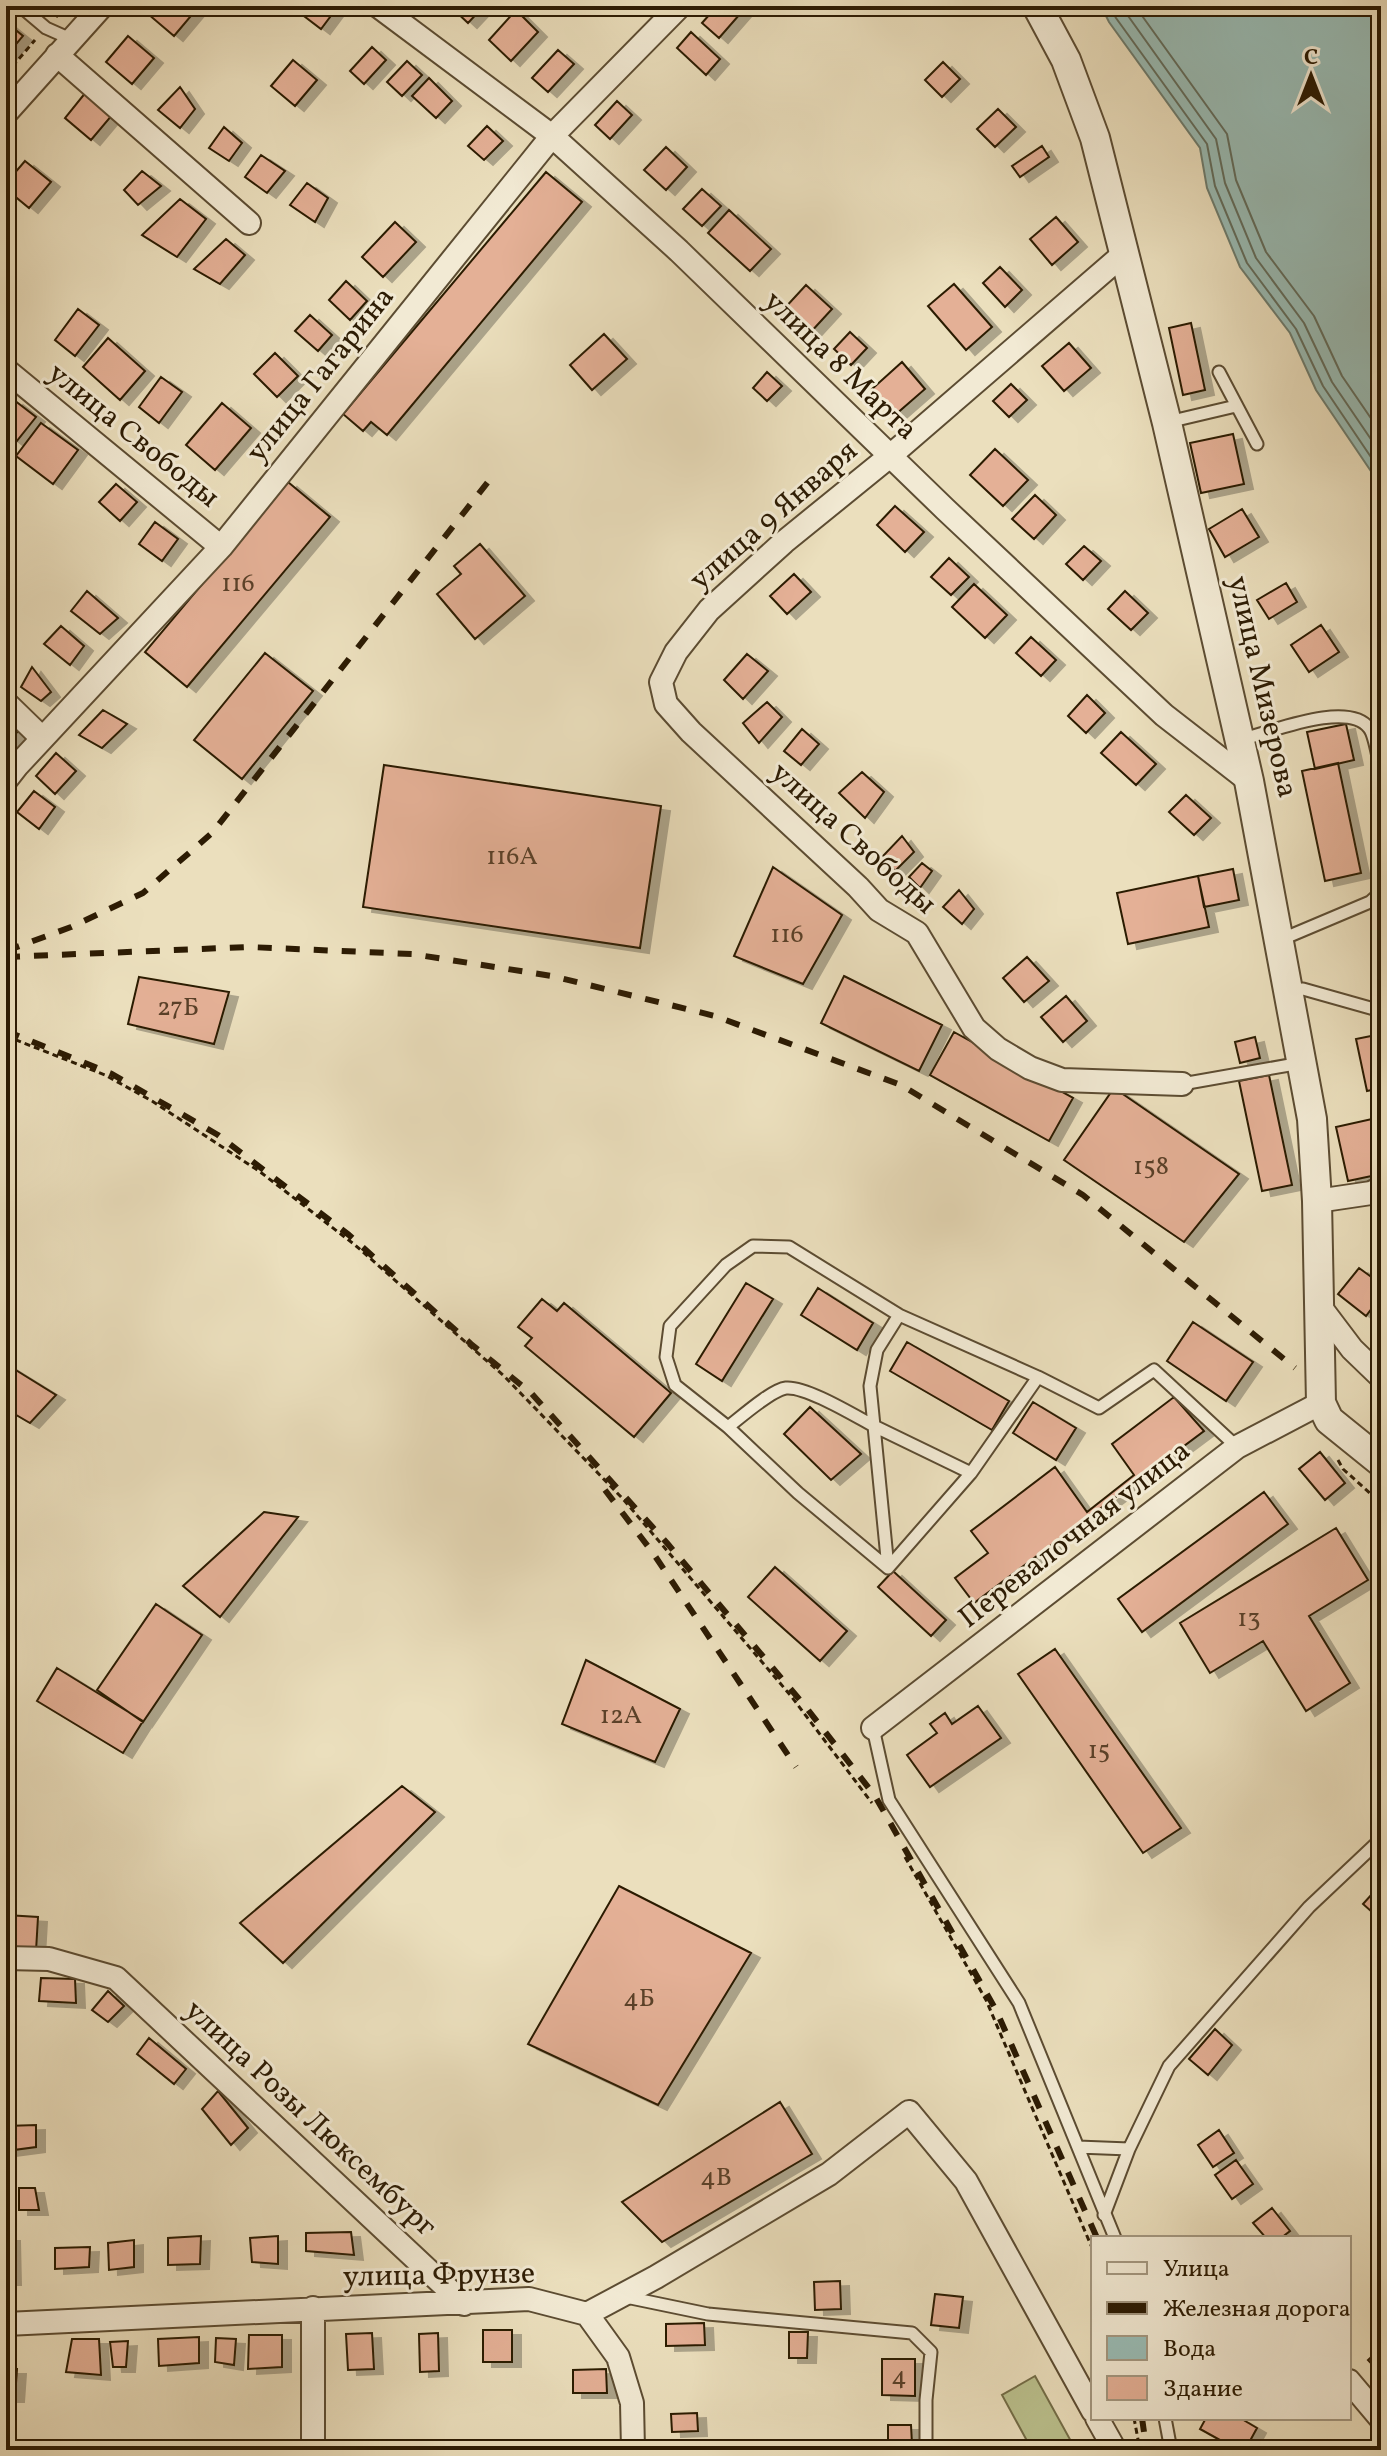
<svg xmlns="http://www.w3.org/2000/svg" width="1387" height="2456" font-family="Vollkorn,serif">
	<style>
		.green { fill: #bbc18e; stroke: #746e48; stroke-width: 2 }
		.water { fill: #99bcb5; stroke: #6d7c6e; stroke-width: 2 }
		.lines { fill: none; stroke-linecap: round; stroke-linejoin: round }
		.shore { stroke: #626c5c; stroke-width: 2 }
		.building { fill: #e4b096; stroke: #2c1b03; stroke-width: 2; filter: url(#shadow) }
		.service-casing { stroke: #5c4c32; stroke-width: 15 }
		.minor-casing { stroke: #5c4c32; stroke-width: 26 }
		.tertiary-casing { stroke: #5c4c32; stroke-width: 32 }
		.path { stroke: #2c1b03; stroke-width: 3; stroke-dasharray: 6 4; stroke-linecap: butt }
		.service { stroke: #f2ead4; stroke-width: 11 }
		.minor { stroke: #f2ead4; stroke-width: 22 }
		.tertiary { stroke: #f2ead4; stroke-width: 28 }
		.rail { stroke: #2c1b03; stroke-width: 6; stroke-dasharray: 14 14; stroke-linecap: butt }
		.labels { text-anchor: middle; dominant-baseline: central; stroke-width: 6; stroke-linejoin: round; paint-order: stroke }
		.number-label { font-size: 26px; fill: #5a4028 }
		.street-label { font-size: 30px; fill: #2c1b03; stroke: #f2ead4 }
	</style>
	<defs>
		<filter id="shadow"><feDropShadow dx="9" dy="5" stdDeviation="0" flood-color="#0004"/></filter>
	</defs>
	<rect width="100%" height="100%" fill="#ebdfbd"/>
	<filter id="stains"><feTurbulence type="fractalNoise" baseFrequency=".0025" numOctaves="4"/><feColorMatrix values="0 0 0 0 .2 0 0 0 0 .09 0 0 0 0 .02 0 0 0 .5 -.17"/></filter>
	<radialGradient id="worn" r=".72"><stop offset=".6" stop-color="#630" stop-opacity="0"/><stop offset="1" stop-color="#630" stop-opacity=".3"/></radialGradient>
	<path class="green" d="M1035 2376 1072 2443 1059 2450H1032L1002 2395Z"/>
	<path class="water" d="M1101 6H1381V486L1316 390 1290 333 1240 267 1207 188 1200 148 1109 22Z"/>
	<g class="lines">
		<path class="shore" d="M1110 6 1116 18 1207 144 1215 186 1247 263 1296 329 1323 386 1381 472
			M1121 6 1216 139 1225 183 1256 258 1304 323 1332 382 1381 454
			M1135 6 1227 134 1236 180 1266 252 1314 316 1342 376 1381 433"/>
	</g>
	<path class="building" d="M155 6H191L196 10 174 36 148 14Z
		M305 6H332L336 9 321 29 300 13Z
		M456 6H484L468 23 453 9Z
		M717 6H747L719 38 702 23Z
		M516 10 538 32 511 61 489 40Z
		M6 22 23 36 6 56Z
		M691 32 720 59 706 75 677 48Z
		M128 36 154 58 132 84 106 62Z
		M372 47 386 60 364 84 350 71Z
		M558 50 574 64 548 92 532 78Z
		M293 60 317 80 295 106 271 86Z
		M407 61 422 75 402 96 387 82Z
		M943 62 960 79 942 97 925 80Z
		M429 78 452 101 436 118 412 96Z
		M180 87 195 109 180 128 158 110Z
		M86 92 113 114 91 140 65 118Z
		M617 101 632 115 610 139 595 125Z
		M998 109 1016 127 995 147 977 129Z
		M487 126 503 141 484 160 468 146Z
		M224 127 242 143 229 161 209 148Z
		M1042 146 1049 157 1020 177 1012 166Z
		M666 147 687 167 666 190 644 170Z
		M261 155 285 171 267 193 245 177Z
		M25 161 51 182 29 208 6 189V183Z
		M142 171 161 186 138 205 124 190Z
		M546 172 582 202 387 435 371 422 363 431 343 414Z
		M307 183 328 198 315 222 290 205Z
		M702 189 721 206 702 226 683 209Z
		M180 199 206 219 177 257 142 235Z
		M729 210 771 249 750 271 708 233Z
		M1056 217 1078 242 1052 265 1030 239Z
		M395 222 416 242 383 277 362 257Z
		M226 239 245 255 220 284 194 269Z
		M1000 267 1022 290 1005 307 983 283Z
		M346 281 367 301 350 320 329 300Z
		M954 284 992 327 966 350 928 306Z
		M806 285 832 309 809 334 783 310Z
		M78 309 99 325 75 356 55 340Z
		M310 315 332 335 318 351 295 331Z
		M1191 323 1205 390 1183 395 1169 328Z
		M850 332 867 348 851 365 834 349Z
		M604 334 627 359 592 390 570 365Z
		M108 338 145 371 120 400 83 367Z
		M1069 343 1091 368 1064 391 1042 366Z
		M275 353 298 376 277 397 254 374Z
		M902 362 925 389 895 415 872 389Z
		M767 372 782 386 767 401 753 388Z
		M161 377 182 392 159 423 139 407Z
		M1011 384 1027 400 1009 417 993 401Z
		M14 400 36 417 16 442 6 434V410Z
		M222 403 251 428 215 470 186 445Z
		M41 423 78 450 53 484 16 456Z
		M1233 434 1244 484 1201 493 1190 443Z
		M995 449 1028 480 1003 506 970 475Z
		M288 482 330 517 187 687 145 652Z
		M116 484 137 502 120 521 99 502Z
		M1035 495 1056 515 1034 539 1012 519Z
		M895 506 924 532 905 552 877 525Z
		M1242 509 1259 537 1225 557 1209 529Z
		M155 522 178 539 162 561 139 544Z
		M480 544 525 596 475 639 437 594 461 574 454 566Z
		M1084 546 1101 561 1083 580 1066 564Z
		M949 558 969 577 951 595 931 577Z
		M794 574 811 592 787 614 770 596Z
		M1286 583 1297 602 1269 619 1257 600Z
		M974 584 1007 615 985 638 952 607Z
		M87 591 118 618 100 634 71 611Z
		M1125 591 1148 613 1131 630 1108 609Z
		M1321 625 1339 652 1309 672 1291 645Z
		M61 626 84 646 70 665 44 644Z
		M1031 637 1056 660 1041 676 1016 653Z
		M265 653 313 691 242 779 194 740Z
		M747 654 768 671 743 699 724 680Z
		M32 667 51 692 41 701 21 687Z
		M1087 695 1105 713 1086 733 1068 716Z
		M767 702 782 717 759 743 743 723Z
		M103 710 127 724 102 748 79 735Z
		M6 716 20 729 6 744Z
		M1346 724 1354 760 1315 769 1307 732Z
		M802 729 819 744 801 765 784 751Z
		M1121 732 1156 764 1136 785 1101 753Z
		M56 753 76 771 55 794 36 776Z
		M1338 763 1361 873 1325 881 1302 771Z
		M384 765 661 806 640 948 363 907Z
		M862 772 884 792 865 818 839 793Z
		M34 791 55 807 39 829 17 812Z
		M1186 795 1211 818 1194 835 1169 812Z
		M902 836 914 852 895 871 883 856Z
		M922 863 932 871 920 888 909 877Z
		M773 867 842 915 803 984 734 956Z
		M1233 869 1239 900 1204 907 1198 876Z
		M1198 876 1209 927 1128 944 1117 893Z
		M959 890 974 909 962 924 943 907Z
		M1027 957 1049 981 1024 1002 1003 978Z
		M844 976 942 1025 919 1071 821 1023Z
		M139 977 229 992 214 1044 128 1024Z
		M1066 996 1087 1021 1063 1042 1041 1017Z
		M954 1032 1073 1098 1049 1141 930 1075Z
		M1381 1034V1088L1367 1091 1356 1039Z
		M1255 1037 1260 1058 1240 1063 1235 1042Z
		M1269 1075 1292 1185 1262 1191 1239 1081Z
		M1114 1088 1239 1174 1184 1242 1064 1160Z
		M1381 1117V1174L1348 1181 1336 1127Z
		M1359 1268 1381 1284V1296L1366 1316 1338 1294Z
		M746 1283 773 1299 722 1381 696 1364Z
		M818 1288 873 1323 857 1350 801 1315Z
		M542 1299 557 1311 564 1303 671 1393 634 1437 525 1346 532 1338 518 1327Z
		M1193 1322 1253 1362 1226 1401 1167 1361Z
		M907 1342 1009 1401 992 1430 890 1371Z
		M6 1364 56 1395 30 1423 6 1409Z
		M1174 1397 1204 1431 974 1603 955 1578 988 1553 971 1531 1055 1467 1087 1512 1134 1475 1112 1444Z
		M1033 1402 1076 1428 1056 1460 1013 1433Z
		M810 1407 861 1454 831 1480 784 1434Z
		M1320 1452 1345 1483 1325 1500 1299 1469Z
		M1264 1492 1288 1524 1142 1632 1118 1599Z
		M264 1512 298 1517 220 1617 183 1586Z
		M1336 1528 1368 1580 1309 1616 1350 1683 1306 1711 1263 1641 1210 1673 1180 1623Z
		M775 1567 847 1631 820 1661 748 1597Z
		M893 1571 946 1620 931 1636 878 1587Z
		M156 1604 202 1635 143 1722 97 1690Z
		M1055 1649 1181 1828 1143 1853 1018 1674Z
		M586 1660 680 1709 655 1762 562 1724Z
		M57 1668 143 1721 123 1753 37 1701Z
		M978 1706 1001 1738 930 1787 907 1755 937 1733 930 1724 945 1713 952 1724Z
		M402 1786 435 1812 283 1963 240 1923Z
		M1381 1884V1920L1363 1904Z
		M619 1886 751 1953 658 2105 528 2044Z
		M6 1915 38 1917 36 1951 6 1949Z
		M41 1978 75 1979 76 2003 39 2001Z
		M108 1991 124 2006 108 2022 92 2010Z
		M1215 2029 1232 2045 1208 2075 1189 2059Z
		M149 2038 186 2069 174 2084 137 2054Z
		M218 2091 248 2128 231 2145 202 2109Z
		M780 2102 812 2154 662 2242 622 2202Z
		M36 2125V2147L6 2151V2126Z
		M1219 2130 1234 2153 1213 2167 1198 2145Z
		M1236 2160 1253 2184 1232 2199 1215 2175Z
		M19 2188H35L39 2210H19Z
		M1272 2208 1290 2231 1281 2238H1266L1253 2223Z
		M351 2232 354 2255 306 2251V2233Z
		M6 2236H11L12 2280H6Z
		M201 2236 200 2264 168 2265V2238Z
		M278 2236V2264L252 2262 250 2238Z
		M134 2240V2267L109 2270 108 2243Z
		M90 2247 89 2267 55 2269V2248Z
		M840 2281 841 2309 815 2310 814 2282Z
		M935 2294 963 2297 959 2328 931 2325Z
		M704 2323 705 2345 666 2346V2324Z
		M483 2330H512V2362H483Z
		M789 2332H808L807 2358H789Z
		M372 2333 374 2369 348 2370 346 2334Z
		M438 2333 439 2371 420 2372 419 2334Z
		M249 2335H282V2367L248 2369Z
		M199 2337V2363L159 2366 158 2339Z
		M216 2338 236 2339 234 2365 215 2362Z
		M72 2339H99L101 2375 66 2372Z
		M128 2341 126 2367H113L110 2342Z
		M1381 2348V2374L1368 2360Z
		M882 2359H915V2396L882 2395Z
		M6 2369H17L15 2397H6Z
		M606 2369 607 2393H573V2370Z
		M697 2413 698 2431 672 2432 671 2414Z
		M1206 2418H1240L1257 2428 1245 2450H1238L1200 2429Z
		M888 2425H911L912 2444H888Z"/>
	<g class="lines">
		<g class="service-casing">
			<path id="service" d="M20 6 46 28 73 40
				M1219 372 1257 444
				M1168 422 1236 406
				M1240 738 1250 737C1276 730 1349 701 1369 728 1375 735 1378 760 1381 770
				M1280 940 1370 902 1381 892
				M1290 991 1303 989 1381 1011
				M1182 1084 1301 1063
				M899 1315 877 1350 870 1386 874 1426 971 1473
				M728 1427C740 1418 771 1390 786 1388 806 1386 855 1416 874 1426L888 1568
				M888 1568 798 1493 728 1427 675 1385 666 1357 670 1326 726 1265 753 1246 789 1247 899 1315 1038 1377 1099 1408 1154 1370 1237 1447
				M888 1568 971 1473 1038 1377
				M873 1728 889 1800 1019 2003 1115 2238
				M1078 2147 1129 2149 1169 2066 1309 1907 1381 1839
				M1104 2215 1129 2149
				M626 2297 708 2314 912 2333 931 2352 926 2400V2450
				M1165 2418 1171 2450"/>
		</g>
		<g class="minor-casing">
			<path id="minor" d="M378 6 552 136 679 251 945 509 1164 715 1249 781
				M57 55 249 223
				M6 113 102 6
				M1126 252 890 456 784 542 709 610 676 652 661 682 666 704 691 732 858 887 879 910 917 933 974 1028 998 1049 1030 1068 1062 1080 1182 1084
				M6 370 221 547
				M6 703 42 738
				M6 780 17 766 221 547 552 136 680 6
				M1317 1201 1371 1193 1381 1188
				M1321 1308 1352 1349 1381 1377
				M873 1728 1237 1447 1321 1403
				M6 1958 49 1959 116 1978 464 2304
				M313 2308V2450
				M587 2314 618 2357 632 2403 633 2450
				M6 2324 529 2299 587 2314 656 2277 829 2174 909 2112 966 2181 1093 2411
				M1349 2381 1381 2419
				M1097 2418 1115 2450"/>
		</g>
		<g class="tertiary-casing">
			<path id="tertiary" d="M1037 6 1066 60 1095 138 1167 423 1249 781 1312 1119 1317 1201 1321 1403 1329 1420 1381 1462"/>
		</g>
		<path class="path" d="M56 17 65 6
			M6 74 35 40
			M6 1036 105 1075 152 1101 259 1171 355 1245 504 1376 623 1499 791 1696 872 1803
			M1338 1460 1343 1469 1381 1503
			M905 1857 986 2000 1093 2250
			M1134 2418 1140 2450"/>
		<use href="#service" class="service"/>
		<use href="#minor" class="minor"/>
		<use href="#tertiary" class="tertiary"/>
		<path class="rail" d="M6 951 71 927 143 893 212 833 495 473
			M6 957 249 947 412 954 552 976 715 1016 901 1085 1083 1195 1295 1368
			M6 1031 112 1074 218 1135 349 1235 471 1344 532 1394 667 1543 805 1706 875 1796 996 2010 1097 2238
			M605 1490 653 1553 796 1767
			M1142 2418 1146 2446"/>
	</g>
	<g class="labels">
		<g class="number-label">
			<text x="238" y="584">116</text>
			<text x="512" y="857">116А</text>
			<text x="787" y="935">116</text>
			<text x="178" y="1008">27Б</text>
			<text x="1151" y="1167">158</text>
			<text x="1249" y="1619">13</text>
			<text x="621" y="1716">12А</text>
			<text x="1099" y="1751">15</text>
			<text x="639" y="1999">4Б</text>
			<text x="716" y="2178">4В</text>
			<text x="899" y="2377">4</text>
		</g>
		<g class="street-label">
			<text transform="translate(840 366) rotate(44)">улица 8 Марта</text>
			<text transform="translate(321 375) rotate(-51)">улица Гагарина</text>
			<text transform="translate(133 436) rotate(39)">улица Свободы</text>
			<text transform="translate(774 516) rotate(-41)">улица 9 Января</text>
			<text transform="translate(1262 687) rotate(77)">улица Мизерова</text>
			<text transform="translate(853 839) rotate(42)">улица Свободы</text>
			<text transform="translate(1075 1535) rotate(-38)">Перевалочная улица</text>
			<text transform="translate(310 2119) rotate(43)">улица Розы Люксембург</text>
			<text transform="translate(439 2276) rotate(-1)">улица Фрунзе</text>
		</g>
	</g>
	<rect width="1387" height="2456" fill="none" stroke="#ebdfbd" stroke-width="32"/>
	<rect x="8" y="8" width="1371" height="2440" fill="none" stroke="#2c1b03" stroke-width="4"/>
	<rect x="16" y="16" width="1355" height="2424" fill="none" stroke="#2c1b03" stroke-width="2"/>
	<rect x="1091" y="2236" width="260" height="184" fill="#f2ead4" stroke="#a39780" stroke-width="2"/>
	<rect x="1107" y="2262" width="40" height="12" fill="#f2ead4" stroke="#a39780" stroke-width="2"/>
	<text x="1163" y="2276" font-size="24" fill="#2c1b03">Улица</text>
	<rect x="1107" y="2302" width="40" height="12" fill="#2c1b03" stroke="#a39780" stroke-width="2"/>
	<text x="1163" y="2316" font-size="24" fill="#2c1b03">Железная дорога</text>
	<rect x="1107" y="2336" width="40" height="24" fill="#99bcb5" stroke="#a39780" stroke-width="2"/>
	<text x="1163" y="2356" font-size="24" fill="#2c1b03">Вода</text>
	<rect x="1107" y="2376" width="40" height="24" fill="#e4b096" stroke="#a39780" stroke-width="2"/>
	<text x="1163" y="2396" font-size="24" fill="#2c1b03">Здание</text>
	<g transform="translate(1311 76)" stroke="#f2ead4" stroke-width="6" paint-order="stroke">
	<path d="M0-6L14 30L0 20L-14 30Z" fill="#2c1b03"/>
	<text y="-12" font-size="22" font-weight="bold" text-anchor="middle" fill="#2c1b03">С</text>
	</g>
	<rect width="100%" height="100%" filter="url(#stains)"/>
	<rect width="100%" height="100%" fill="url(#worn)"/>
</svg>
